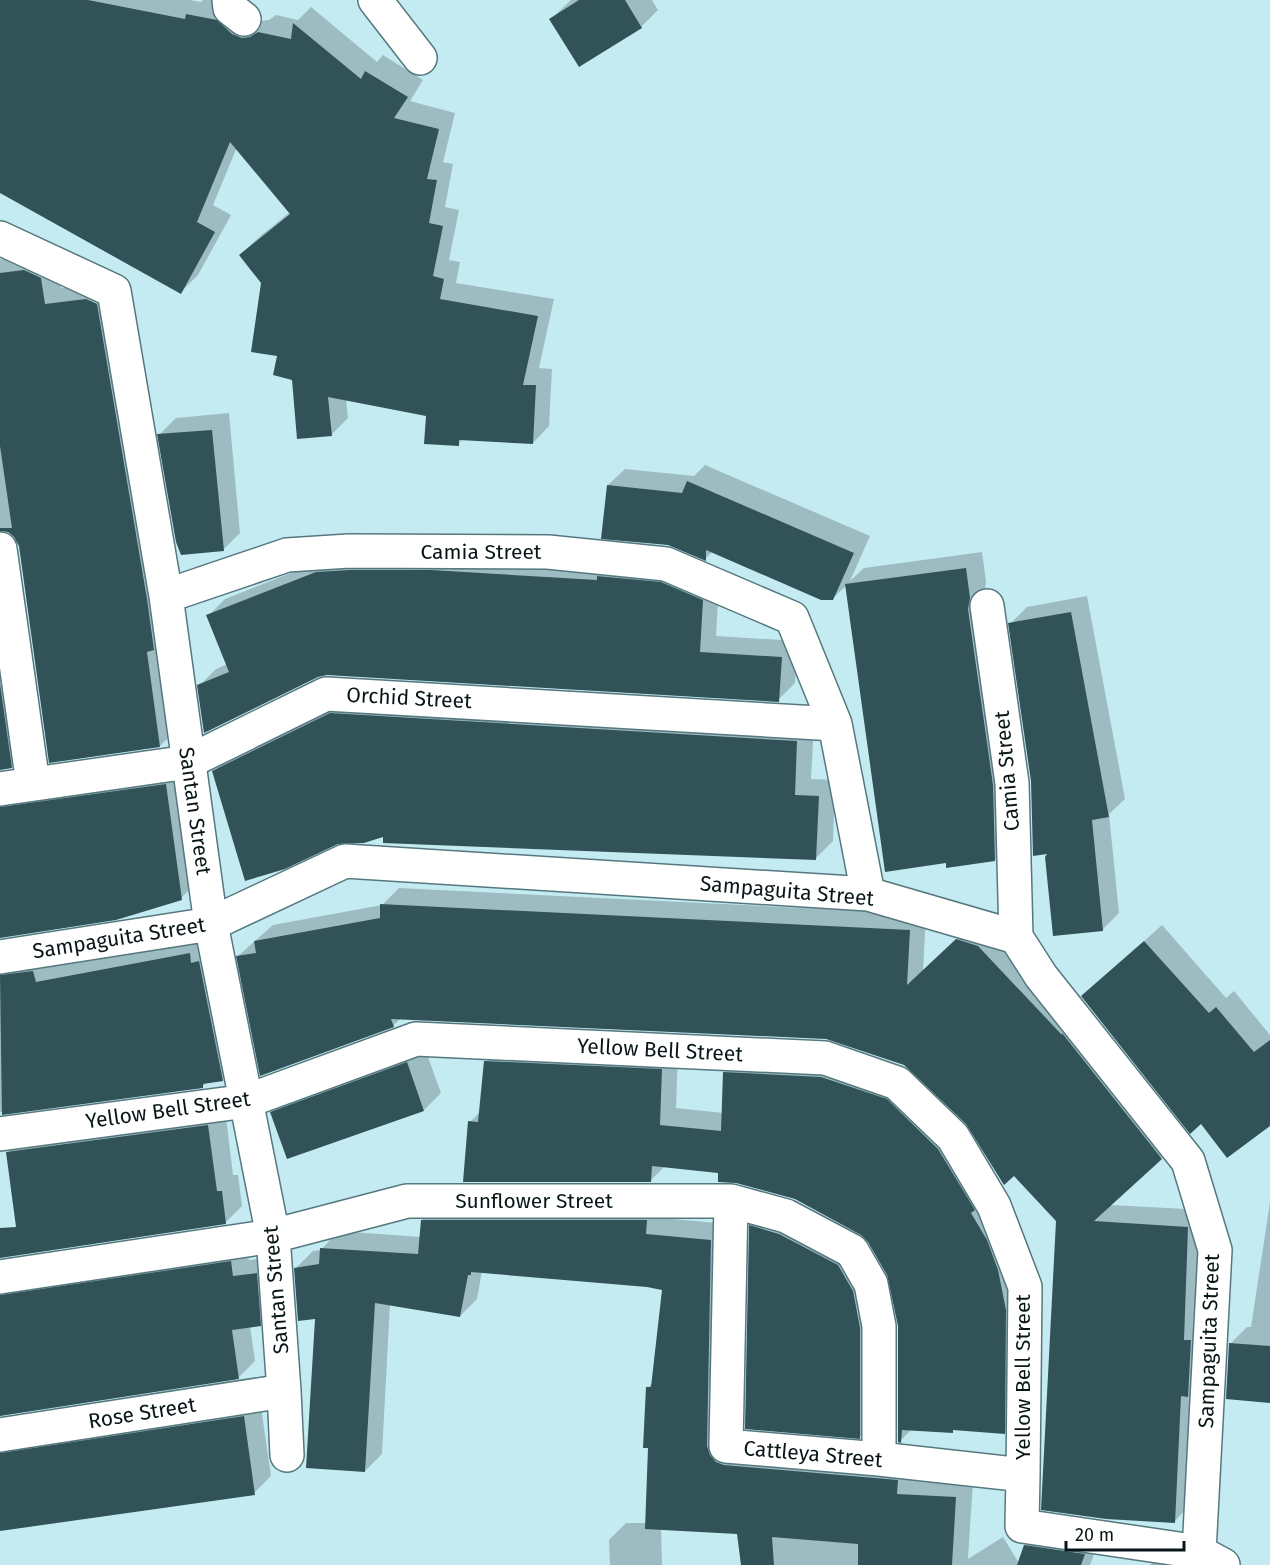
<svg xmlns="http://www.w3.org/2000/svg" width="1270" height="1565" font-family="'Fira Sans',sans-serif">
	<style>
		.shadow { fill: #0003 }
		.building { fill: #315358 }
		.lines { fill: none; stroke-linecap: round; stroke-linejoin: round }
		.minor-casing { stroke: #55787e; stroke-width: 36 }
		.minor { stroke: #fff; stroke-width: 33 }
		.labels { text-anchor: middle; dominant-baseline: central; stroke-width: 6; stroke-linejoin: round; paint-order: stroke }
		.street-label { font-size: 21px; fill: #081618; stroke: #fff }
	</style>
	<rect width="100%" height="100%" fill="#c5ebf2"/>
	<path class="shadow" d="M0 0H190L201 2 203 0H214L260 21 269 20 276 15 298 20 311 7 377 62 383 55 423 80 410 101 455 113 443 162 453 164 445 207 459 210 449 260 460 262 456 283 554 299 539 368 552 369 549 426 533 443 463 439 458 444 427 415 346 399 348 418 331 435 279 355 263 282 241 255 258 238 290 212 237 147 213 205 231 215 198 275 181 292 0 187Z
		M571 0H652L658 10 641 27 580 65 551 19Z
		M41 253 57 261 61 288 104 282 177 729 160 746 20 546 16 536 7 530 0 529V259Z
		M229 413 240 533 223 550 159 435 176 418Z
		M705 465 870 536 850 581 864 568 982 552 986 581 985 591 1012 843 995 860 847 585 833 598 713 551 705 559 608 485 625 469 694 476Z
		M0 550 28 750 11 767 0 769Z
		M334 556 611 564 719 583 716 636 798 641 795 683 778 700 327 674 199 686 216 669 228 664 208 616 225 599Z
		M1087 596 1125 799 1109 814 1119 913 1102 930 1051 852 1032 780 1010 624 1027 607Z
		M348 697 814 725 811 779 835 780 833 841 816 858 385 835 213 772 230 755Z
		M182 768 198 881 181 898 0 937V780Z
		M399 888 926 914 923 971 974 923 995 929 1178 1141 1110 1205 1205 1210 1191 1504 1175 1521 1057 1221 967 1123 904 1064 826 1038 401 1018 393 1026 238 956 273 925 382 905Z
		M1162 925 1226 998 1234 991 1270 1035V1124L1201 1121 1083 996Z
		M206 937 239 1063 222 1080 207 1082 202 1087 0 1112V947L50 955 53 966Z
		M503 1045 678 1053 676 1108 723 1113 724 1073 741 1056 904 1083 1003 1223 1021 1415 1004 1432 955 1429 952 1431 912 1429 900 1441 899 1326 889 1274 869 1241 862 1234 795 1198 720 1171 665 1166 650 1181 470 1122 481 1111 486 1062Z
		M424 1046 441 1093 424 1110 272 1113 289 1096Z
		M225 1109 233 1175H238L242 1206 225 1223 8 1153 25 1136Z
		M1270 1202V1401L1230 1344 1247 1327H1251Z
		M439 1203H663L662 1218 728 1224 724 1428 973 1481 968 1559 1003 1537 1019 1563 1026 1546 1043 1529 1100 1538 1090 1565H742L739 1532 661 1528 662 1565H610L609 1540 626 1523H646L650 1447 648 1388 653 1382 664 1289 647 1286 482 1271 477 1299 460 1316 390 1304 382 1454 365 1471 317 1317 296 1268 313 1251 321 1250 338 1231 421 1237 422 1220Z
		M768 1209 855 1248 877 1420 860 1437 751 1226Z
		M247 1245 249 1260 273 1257 277 1308 260 1325 250 1326 255 1361 238 1378 0 1415V1295L34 1290 50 1275Z
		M260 1400 271 1476 254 1493 0 1529V1425Z
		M1164 1551 1189 1565H1150Z"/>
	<path class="building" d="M0 0H88L185 19 186 14 217 20 232 34 242 38 250 37 258 32 291 39 293 23 361 79 365 71 408 97 394 118 439 129 427 179 437 180 429 223 443 226 433 276 444 279 440 299 538 316 523 385H536L533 444 459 440V446L424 444 426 416 328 397 332 436 297 439 292 380 273 375 277 356 251 352 261 283 239 255 290 214 230 142 197 222 215 232 181 294 0 193Z
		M579 0H625L642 28 579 67 549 19Z
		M24 270 41 278 45 304 86 299 97 304 147 599 154 650 147 652 160 747 49 763 19 546 14 537 8 532 0 531V528H12L0 446V273Z
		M212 430 224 551 181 555 176 542 157 434Z
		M687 481 854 553 833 600H821L706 550V561L668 545 601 539 607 485 682 493Z
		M966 568 970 598 968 609 993 785 995 861 946 868V863L885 872 845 584Z
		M350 570H431L597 580V576L661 582 703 600 700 652 782 657 779 702 327 675 318 677 204 733 197 685 229 672 206 615 316 572Z
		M1071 612 1109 817 1092 820 1103 931 1053 936 1045 857 1047 854 1033 856 1031 781 1008 623Z
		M0 684 12 768 0 770Z
		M330 713 797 741 795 795 819 796 816 860 383 843V837L364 843 338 844 285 869 245 881 212 771Z
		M166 784 182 900 116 920 0 938V807Z
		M380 904 910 930 907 985 956 939 978 946 1062 1035V1033L1162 1159 1094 1221 1188 1227 1184 1340H1191L1188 1397 1181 1396 1175 1523 1106 1519 1041 1510 1056 1221 1014 1176 1004 1185 966 1124 904 1065 826 1039 391 1019 394 1027 260 1076 236 956 256 953 254 941 380 918Z
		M1144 941 1209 1013 1216 1007 1254 1052 1270 1040V1126L1227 1158 1201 1124 1190 1134 1081 996Z
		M190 953 191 963 199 961 223 1081 203 1084V1088L2 1115 0 975 33 971 36 982Z
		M484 1061 662 1069 660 1125 721 1131 723 1072 821 1077 887 1099 938 1149 975 1210 971 1213 987 1240 998 1270 1006 1310 1005 1434 953 1430V1433L902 1430 901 1443 898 1442V1326L887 1275 868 1242 861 1235 795 1199 736 1183 718 1182V1173L652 1166 651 1182H463L468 1121 478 1122Z
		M407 1062 424 1111 287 1159 270 1112Z
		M208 1125 217 1191H222L226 1224 0 1258V1228L16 1227 6 1152Z
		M421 1220H647L646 1234 711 1240 707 1446 710 1455 716 1462 724 1465 898 1480 897 1494 956 1497 952 1565H858V1544L772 1537 774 1565H741L737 1534 645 1529 648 1448H643L646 1387H651L662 1290 647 1287 471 1272V1275H468L460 1317 375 1303 365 1472 306 1468 315 1319 298 1321 294 1268 319 1264 320 1248 418 1254Z
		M749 1225 779 1234 838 1265 853 1291 860 1328V1439L745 1429Z
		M231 1261 233 1276 257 1273 261 1326 232 1330 239 1379 0 1416V1295Z
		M1229 1343 1270 1346V1403L1226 1399Z
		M244 1416 255 1495 0 1531V1453Z
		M1024 1545 1085 1554 1081 1565H1017Z"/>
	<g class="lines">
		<g class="minor-casing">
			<path id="minor" d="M229 0 230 8 244 19
				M375 0 420 58
				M0 238 114 291 166 596 211 924 273 1236 284 1391 287 1455
				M0 549 33 784
				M166 596 287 555 349 551 548 552 666 564 792 618 835 724 868 894
				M987 606 1012 783 1016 937
				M0 789 188 762 326 694 835 724
				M0 957 211 924 345 861 868 894 1016 937 1041 976 1188 1161 1215 1250 1199 1552
				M0 1134 247 1101 416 1039 825 1058 897 1083 953 1137 994 1206 1025 1287 1023 1475
				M731 1201 726 1446 879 1459 1023 1475 1022 1526 1199 1552 1223 1565
				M0 1277 273 1236 407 1201H731L786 1216 852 1251 871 1284 879 1326V1459
				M0 1435 284 1391"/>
		</g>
		<use href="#minor" class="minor"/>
	</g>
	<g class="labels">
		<g class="street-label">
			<text x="481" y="552">Camia Street</text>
			<text transform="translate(409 698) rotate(3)">Orchid Street</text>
			<text transform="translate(1007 771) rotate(-95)">Camia Street</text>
			<text transform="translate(195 811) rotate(82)">Santan Street</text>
			<text transform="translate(787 891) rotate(5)">Sampaguita Street</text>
			<text transform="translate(119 938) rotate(-9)">Sampaguita Street</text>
			<text transform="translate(660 1050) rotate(3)">Yellow Bell Street</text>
			<text transform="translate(168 1110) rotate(-8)">Yellow Bell Street</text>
			<text x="534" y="1201">Sunflower Street</text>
			<text transform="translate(276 1290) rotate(-95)">Santan Street</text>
			<text transform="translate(1209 1341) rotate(-88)">Sampaguita Street</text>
			<text transform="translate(1023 1377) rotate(-90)">Yellow Bell Street</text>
			<text transform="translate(142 1413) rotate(-9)">Rose Street</text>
			<text transform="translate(813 1454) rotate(5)">Cattleya Street</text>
		</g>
	</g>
	<path d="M1066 1541v9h118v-9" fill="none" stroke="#081618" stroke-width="3"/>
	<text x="1075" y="1541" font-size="18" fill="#081618" stroke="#ffffff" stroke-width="4.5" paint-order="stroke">20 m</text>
</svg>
